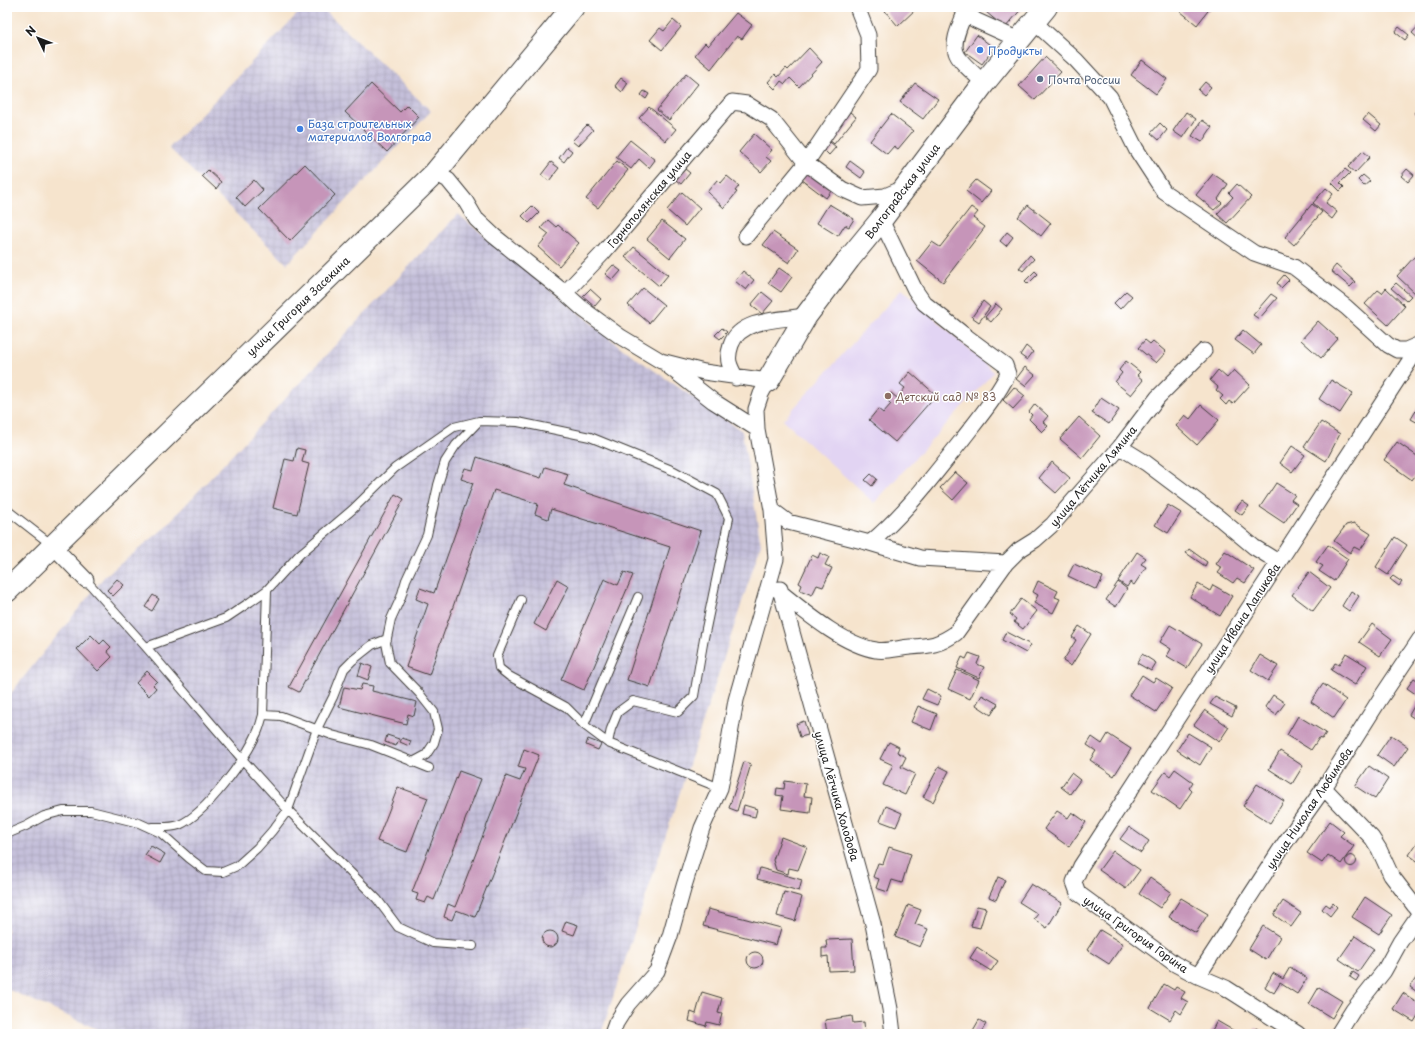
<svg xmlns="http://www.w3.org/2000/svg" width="1427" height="1041" font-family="'Playpen Sans',sans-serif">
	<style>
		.built { fill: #e2d4f3 }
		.industrial { fill: url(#industrial-grid) }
		.building { fill: #c695b9 }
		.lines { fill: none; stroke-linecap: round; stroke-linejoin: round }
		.lane-casing { stroke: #3d3a37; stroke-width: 10 }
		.street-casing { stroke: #3d3a37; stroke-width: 17 }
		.secondary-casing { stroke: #3d3a37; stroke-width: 24 }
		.lane { stroke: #fff; stroke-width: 8 }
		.street { stroke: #fff; stroke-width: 15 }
		.secondary { stroke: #fff; stroke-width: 22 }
		.shop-dot { fill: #3f7fe0; stroke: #fff; stroke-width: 1.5 }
		.service-dot { fill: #5c6f8a; stroke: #fff; stroke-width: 1.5 }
		.education-dot { fill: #8d6e63; stroke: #fff; stroke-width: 1.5 }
		.labels { text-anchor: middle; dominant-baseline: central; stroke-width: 3; stroke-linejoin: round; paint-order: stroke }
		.shop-label { font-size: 11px; fill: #366cbe; stroke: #fff; text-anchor: start }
		.service-label { font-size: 11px; fill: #4e5e75; stroke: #fff; text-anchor: start }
		.street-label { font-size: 11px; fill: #1c1c1c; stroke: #fff }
		.education-label { font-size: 11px; fill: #785e54; stroke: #fff; text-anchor: start }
	</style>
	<defs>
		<pattern id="industrial-grid" width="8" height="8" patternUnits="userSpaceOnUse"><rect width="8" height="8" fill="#c5c0da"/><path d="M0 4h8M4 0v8" fill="none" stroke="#a9a4ba"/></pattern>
	</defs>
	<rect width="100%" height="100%" fill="#fff"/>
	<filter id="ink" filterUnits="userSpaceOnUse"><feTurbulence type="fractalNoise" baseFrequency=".025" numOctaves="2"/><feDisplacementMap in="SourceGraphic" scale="8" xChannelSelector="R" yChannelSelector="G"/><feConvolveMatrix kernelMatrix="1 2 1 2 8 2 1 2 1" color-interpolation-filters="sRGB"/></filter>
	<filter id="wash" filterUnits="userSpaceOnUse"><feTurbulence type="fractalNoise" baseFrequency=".012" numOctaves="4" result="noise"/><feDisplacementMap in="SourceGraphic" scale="16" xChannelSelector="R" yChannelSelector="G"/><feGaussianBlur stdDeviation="0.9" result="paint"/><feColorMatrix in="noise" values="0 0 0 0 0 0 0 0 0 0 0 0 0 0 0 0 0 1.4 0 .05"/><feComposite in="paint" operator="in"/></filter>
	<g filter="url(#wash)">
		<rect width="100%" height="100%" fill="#f6e4cd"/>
		<path class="built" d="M902 289 994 372 874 503 783 420Z"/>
		<path class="industrial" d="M304 7H321L431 111 287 264 169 148Z
			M458 214 623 349 742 431 761 544 601 1034H108L7 989V698L104 577 161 531Z"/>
		<g id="blocks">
			<path class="building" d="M890 7H915L917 8 898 26 885 11Z
				M990 7H1023L1005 28 986 12Z
				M1183 7H1211L1197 25 1180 11Z
				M736 13 752 25 742 39 737 36 711 69 695 55 705 43 708 46Z
				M673 20 681 27 662 50 650 40 660 28 664 31Z
				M1420 24V40L1412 33Z
				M1399 27 1409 35 1405 40 1395 32Z
				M977 35 994 48 982 64 965 52Z
				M809 48 822 62 799 87 790 78 785 84 781 81 775 89 768 82 775 74 778 77 786 68 788 70Z
				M1045 57 1061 72 1035 100 1019 86Z
				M1142 60 1167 79 1156 94 1131 75Z
				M686 74 698 84 669 120 657 110Z
				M621 78 628 83 622 92 615 86Z
				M1205 82 1211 87 1204 95 1198 90Z
				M915 83 938 99 923 119 900 102Z
				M371 84 400 112 407 105 419 117 387 152 345 112Z
				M644 91 649 94 646 99 641 95Z
				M1420 106V116L1419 117 1414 113Z
				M649 107 676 129 666 141 639 118Z
				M850 112 856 117 834 144 828 139Z
				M1186 112 1196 119 1183 138 1173 131Z
				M891 114 913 131 898 149 894 146 887 154 870 141Z
				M1368 114 1381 125 1376 131 1363 120Z
				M1202 120 1212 127 1202 142 1192 136Z
				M1160 123 1167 130 1159 140 1151 133Z
				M587 125 593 130 578 146 572 141Z
				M754 134 772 150 766 157 771 161 761 172 739 152Z
				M630 140 655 160 649 168 639 159 631 169 616 157Z
				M830 142 836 147 829 155 823 149Z
				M567 147 572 151 564 162 559 158Z
				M1363 151 1370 157 1355 173 1348 167Z
				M617 161 628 170 598 208 586 199Z
				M850 161 865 172 861 178 846 167Z
				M551 162 559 168 549 181 541 175Z
				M305 164 335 195 290 241 259 209Z
				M808 168 834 187 826 198 801 179Z
				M685 169 690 173 681 184 676 180Z
				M1345 169 1350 173 1340 183 1344 187 1340 191 1332 183Z
				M1407 169 1414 175 1408 182 1401 176Z
				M208 170 221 182 216 189 202 176Z
				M1213 174 1228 184 1218 199 1222 203 1214 210 1196 195Z
				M1363 175 1370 181 1364 186 1358 180Z
				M727 176 739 186 735 191 737 192 724 208 707 192 717 180 721 183Z
				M254 180 263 190 245 207 236 197Z
				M976 180 991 191 981 203 966 191Z
				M1237 184 1251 197 1227 223 1217 214 1233 197 1229 193Z
				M1326 188 1333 194 1326 203 1337 212 1332 219 1313 203Z
				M682 192 700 208 685 226 667 210Z
				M829 204 854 219 849 227 845 225 838 236 817 223Z
				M1312 204 1322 212 1294 245 1285 237Z
				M1028 205 1051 223 1041 236 1018 217Z
				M532 206 539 213 529 223 522 216Z
				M971 207 978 212 973 218 985 227 943 282 917 261 932 242 940 247Z
				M548 220 556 227 558 225 579 243 559 266 538 247 549 234 541 228Z
				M662 221 685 239 670 258 647 239Z
				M773 232 798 249 789 263 763 245Z
				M1007 232 1013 237 1006 246 1000 241Z
				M634 247 668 275 659 286 625 257Z
				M1030 255 1034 259 1023 271 1019 268Z
				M1415 256 1420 261V293L1417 295 1397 276Z
				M613 265 621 271 613 280 605 274Z
				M1336 265 1355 282 1350 287 1331 271Z
				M779 268 792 277 781 292 768 283Z
				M743 271 754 280 746 290 735 281Z
				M1035 271 1038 274 1028 284 1025 281Z
				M1284 275 1289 280 1281 288 1277 283Z
				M1396 283 1411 296 1406 301 1391 288Z
				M643 288 664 305 649 323 628 305Z
				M1386 288 1405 306 1388 325 1365 304 1378 290 1382 293Z
				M590 289 601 299 595 306 583 296Z
				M1126 291 1132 296 1120 309 1114 303Z
				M762 292 773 301 762 314 751 305Z
				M1271 294 1277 298 1259 319 1253 315Z
				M983 301 990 307 979 322 972 317Z
				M996 304 1002 309 991 322 985 317Z
				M1318 321 1338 339 1321 358 1301 340Z
				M722 328 727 332 720 339 715 335Z
				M1243 330 1261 345 1254 354 1235 340Z
				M1145 340 1150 344 1153 341 1166 352 1156 363 1138 348Z
				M1026 346 1033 352 1027 360 1020 355Z
				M1126 361 1140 372 1137 375 1143 380 1131 395 1115 382 1122 373 1119 370Z
				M1025 367 1035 375 1025 386 1016 379Z
				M1218 370 1227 378 1234 370 1250 385 1233 404 1229 401 1226 405 1220 399 1223 396 1216 390 1218 387 1210 380Z
				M910 372 936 395 895 442 869 420 878 409 883 413 891 404 886 399 891 393 897 398 905 388 900 384Z
				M1331 380 1353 393 1340 413 1319 399Z
				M1014 387 1025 396 1013 409 1003 400Z
				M1101 398 1119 410 1109 424 1092 413Z
				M1035 404 1048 416 1043 422 1048 426 1042 432 1029 419 1032 415 1029 412Z
				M1420 404V424L1411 419Z
				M1201 405 1219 420 1197 445 1176 426 1185 415 1190 419Z
				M1079 417 1100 436 1082 458 1060 439Z
				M1321 422 1340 434 1326 461 1304 447Z
				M1397 442 1420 458V469L1412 480 1384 460Z
				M1292 446 1305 455 1292 472 1280 463Z
				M297 448 305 450 302 462 309 464 297 514 273 508 285 459 294 461Z
				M477 457 541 478 545 467 568 474 564 485 701 531 650 687 627 680 670 547 551 509 548 519 535 514 538 504 494 490 429 675 406 667 428 604 416 599 420 588 434 593 473 483 461 479 465 468 473 470Z
				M1052 462 1070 478 1056 493 1039 478Z
				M955 472 968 483 953 500 940 488Z
				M871 474 877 479 872 486 865 480Z
				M1276 483 1295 495 1291 500 1297 504 1284 523 1260 507Z
				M395 494 404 499 299 692 289 687Z
				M1242 501 1249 506 1242 515 1235 510Z
				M1168 505 1181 513 1168 533 1155 525Z
				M1354 523 1371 534 1360 550 1354 547 1350 553 1334 541 1346 525Z
				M1395 537 1407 545 1388 575 1376 567Z
				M1328 545 1348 559 1334 581 1319 571 1323 566 1316 562Z
				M1189 549 1207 562 1205 566 1186 553Z
				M1225 551 1254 570 1245 583 1237 578 1233 583 1218 573 1222 568 1216 564Z
				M1137 552 1146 558 1141 564 1146 567 1134 585 1130 582 1127 587 1118 581Z
				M820 553 829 557 825 565 832 568 823 587 817 585 812 595 800 590 802 585 799 583 812 555 818 558Z
				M1074 564 1103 577 1097 590 1068 576Z
				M624 572 633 575 584 690 561 680 604 579 618 585Z
				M1309 572 1330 588 1313 611 1292 595Z
				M1393 576 1402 582 1399 586 1390 579Z
				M117 579 124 585 113 596 107 590Z
				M557 579 569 586 546 631 534 624Z
				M1038 581 1058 591 1055 597 1060 599 1053 613 1034 603 1038 595 1033 592Z
				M1118 582 1127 589 1116 607 1106 600Z
				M1198 584 1210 591 1213 585 1232 596 1220 616 1190 597Z
				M1351 591 1359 596 1349 611 1342 606Z
				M153 595 159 599 152 611 145 607Z
				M1021 599 1037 611 1023 629 1014 622 1016 619 1010 614Z
				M1372 624 1392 639 1380 656 1359 642Z
				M1170 625 1202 644 1187 668 1167 656 1171 649 1160 642Z
				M1079 626 1091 634 1071 666 1063 661 1076 640 1072 637Z
				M1006 632 1031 645 1026 653 1002 640Z
				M91 635 100 644 104 640 111 647 107 651 112 657 98 671 77 649Z
				M969 653 980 657 977 664 984 667 979 678 957 668 962 657 966 659Z
				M1346 653 1367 666 1355 685 1331 670 1335 663 1339 665Z
				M1142 654 1156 663 1151 671 1137 663Z
				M1260 655 1278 666 1268 681 1251 670Z
				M362 663 372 667 368 680 358 676Z
				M957 670 979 680 970 699 948 689Z
				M147 671 157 681 153 685 156 688 149 696 136 683Z
				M1142 675 1153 682 1156 678 1172 688 1156 712 1129 695Z
				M1414 678 1420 682V697L1407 688Z
				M362 684 373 686 372 691 417 702 414 716 408 714 406 724 339 707 344 687 360 690Z
				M1323 684 1346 700 1334 718 1311 702Z
				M927 689 941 696 937 705 922 699Z
				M982 695 998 704 991 715 976 705Z
				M1273 695 1285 703 1276 715 1265 707Z
				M1215 697 1236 708 1232 716 1210 704Z
				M1417 701 1420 703V722L1409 715Z
				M918 706 937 714 931 730 911 722Z
				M1205 710 1229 727 1219 742 1194 725Z
				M1298 716 1326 733 1322 739 1319 738 1311 750 1287 735Z
				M804 721 808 735 800 737 796 724Z
				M1188 733 1211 747 1200 765 1177 750Z
				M1108 734 1131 749 1114 776 1090 760 1096 751 1087 745 1092 737 1102 744Z
				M387 735 399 739 396 746 385 742Z
				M1391 735 1408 747 1394 767 1377 755Z
				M402 738 411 741 409 746 400 742Z
				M588 739 601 744 598 750 586 745Z
				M889 742 899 747 897 752 906 757 901 767 915 774 905 795 883 785 893 765 880 759Z
				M524 749 539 755 475 917 456 910 452 920 444 917 448 904 455 907 506 776 520 781 525 769 518 767Z
				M1280 751 1303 766 1292 784 1269 769Z
				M744 762 751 764 737 811 729 808Z
				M939 766 949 771 933 802 923 797Z
				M1369 766 1388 779 1375 799 1355 786Z
				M1175 769 1193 782 1189 788 1192 791 1180 809 1152 790 1165 772 1170 776Z
				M459 771 481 779 434 900 428 897 425 903 416 900 418 894 412 892Z
				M1071 773 1080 780 1070 794 1061 787Z
				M785 781 806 784 804 796 812 797 810 813 781 809 783 796 776 795 777 788 784 789Z
				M1257 784 1284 801 1270 823 1243 806Z
				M398 787 428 798 407 852 377 841Z
				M744 805 757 809 755 817 742 814Z
				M886 806 902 813 896 827 880 821Z
				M1057 811 1068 818 1072 812 1086 822 1069 847 1044 829Z
				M1330 821 1344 832 1340 836 1354 846 1341 864 1328 855 1322 863 1307 853Z
				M1129 827 1149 841 1141 853 1120 839Z
				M781 837 807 847 798 870 789 868 788 874 776 870 773 860Z
				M1419 840 1420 841V863L1409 855Z
				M151 846 165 854 160 863 145 855Z
				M889 847 911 854 902 883 892 880 888 892 876 888 879 879 873 877 878 863 883 864Z
				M1113 851 1140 870 1126 889 1099 870Z
				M1345.5 861a5.5 5.5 0 1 1 11 0a5.5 5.5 0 1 1-11 0Z
				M760 868 802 880 799 891 757 879Z
				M998 877 1005 880 996 900 989 897Z
				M1150 877 1171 892 1160 908 1139 894Z
				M1031 884 1062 903 1047 928 1034 919 1038 914 1019 902Z
				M784 892 802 897 795 921 777 916Z
				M1365 897 1392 915 1379 934 1352 917Z
				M1181 898 1208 914 1196 933 1169 917Z
				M1283 901 1301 913 1291 927 1274 915Z
				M1333 903 1337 907 1330 916 1322 909 1326 904 1330 907Z
				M908 905 921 910 915 924 928 929 920 947 895 937Z
				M977 906 986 908 980 928 971 926Z
				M708 909 781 928 776 945 703 926Z
				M566 921 578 925 574 935 562 931Z
				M1263 926 1280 937 1266 960 1249 949Z
				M1100 930 1123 944 1109 964 1087 950Z
				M542 939a8 8 0 1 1 16 0a8 8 0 1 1-16 0Z
				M1355 936 1374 949 1358 972 1339 959Z
				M852 939 854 970 829 971 828 956 822 957V948H827L826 940Z
				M977 947 998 961 991 971 970 958Z
				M747 960a8 8 0 1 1 16 0a8 8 0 1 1-16 0Z
				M1290 967 1307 978 1297 994 1280 983 1274 993 1265 987 1273 973 1283 979Z
				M1353 972 1359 976 1356 981 1350 977Z
				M1420 972V994L1410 987Z
				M1164 984 1174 990 1176 987 1185 992 1181 998 1188 1002 1181 1014 1176 1010 1170 1020 1150 1008Z
				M1319 987 1342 1001 1332 1018 1309 1004Z
				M702 992 722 998 718 1013 722 1014 719 1025 707 1022 706 1026 689 1021 691 1012 696 1014Z
				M1403 993 1420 1004V1012L1414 1022 1393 1009Z
				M852 1016 853 1023 864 1022 865 1034H827L825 1020Z
				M979 1020 986 1024 980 1034H971Z
				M1217 1021 1236 1032 1234 1034H1210Z
				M1256 1028 1266 1034H1252Z"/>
		</g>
	</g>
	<g filter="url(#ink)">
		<use href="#blocks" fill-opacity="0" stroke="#3d3a37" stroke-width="1"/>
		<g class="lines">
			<g class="lane-casing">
				<path id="lane" d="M7 510 52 545
					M86 580 146 647 242 759 288 810 377 899 398 927 433 943 473 946
					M521 600 497 656 499 668 509 676 566 707 584 725 608 743
					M146 647 226 618 250 602 267 590 300 554 352 510 395 468 454 427 479 421 518 422 590 437 674 471 717 494 729 518 704 638 694 696 678 712 633 701 618 712 611 729 608 743 720 788
					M263 715 281 716 332 735 371 745 429 768
					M584 725 638 597
					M413 762 426 755 434 743 438 729 434 712 419 693 390 663 386 643 391 619 401 597 406 580 427 535 438 485 445 462 456 445 478 422
					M152 827C160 827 171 828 179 825 206 814 246 758 257 733 260 727 261 721 263 715L267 590
					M7 834 26 826 44 816 63 811H91L139 823 161 833 189 858 206 871 223 872 237 866 257 848 272 831 288 810 317 729 333 697 344 669 353 660 372 645 387 639"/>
			</g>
			<g class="street-casing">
				<path id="street" d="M857 7 868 35 869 69 806 163 842 189 862 198 885 196 904 188
					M961 7 975 20 1019 40
					M965 12C961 24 952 40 956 52 958 61 977 76 984 83
					M1034 22 1076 60 1110 97 1136 149 1164 192 1254 253 1294 267 1346 307 1388 345 1397 350H1406L1420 344
					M435 173 448 180 466 202 476 219 494 236 565 293 584 310 621 337 661 361 704 372 768 381 761 394 756 409 757 429 772 510 776 559 736 700 726 758 720 788 702 828 684 886 670 936 657 971 628 1004 616 1023 612 1034
					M565 293 603 253 732 102 747 104 771 119 806 163 746 236
					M667 365 713 401 757 429
					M736 378C729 365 726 360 731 345 740 318 782 320 806 316
					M1120 447 1146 463 1218 517 1254 547 1278 562
					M772 510 788 522 870 543 920 558 1006 563
					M870 543C906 513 933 476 962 440 978 419 996 398 1008 374L1005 365 963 334 924 303 915 290 881 220
					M53 546 86 580
					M780 589 873 924 890 1009 893 1034
					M780 592C805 612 844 645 876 650 886 652 899 648 910 647 930 646 939 645 956 633L1006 563 1019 550 1035 540 1053 524 1120 447 1158 397 1204 351
					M1324 788 1372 838 1379 849 1391 875 1420 913
					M1198 976 1282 847 1324 788 1380 699 1420 639
					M1298 1034 1226 988 1198 976 1175 964 1078 893 1074 882 1081 866 1420 345
					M1338 1034 1353 1010 1384 971 1400 942 1420 913"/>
			</g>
			<g class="secondary-casing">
				<path id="secondary" d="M768 381 806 316 849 259 881 220 984 83 1046 7
					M7 591 435 173 573 7"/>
			</g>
			<use href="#lane" class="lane"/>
			<use href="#street" class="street"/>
			<use href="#secondary" class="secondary"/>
		</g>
	</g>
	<g class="shop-dot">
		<circle cx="980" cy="50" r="4"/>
		<circle cx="300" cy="129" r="4"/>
	</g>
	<circle class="service-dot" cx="1040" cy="79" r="4"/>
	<circle class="education-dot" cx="888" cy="396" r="4"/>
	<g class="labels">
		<g class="shop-label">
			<text x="988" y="50">Продукты</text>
			<text x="308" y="123">База строительных<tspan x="308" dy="13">материалов Волгоград</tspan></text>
		</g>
		<g class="service-label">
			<text x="1048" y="79">Почта России</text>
		</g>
		<g class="street-label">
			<text transform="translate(902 191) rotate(-53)">Волгоградская улица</text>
			<text transform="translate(649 199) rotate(-50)">Горнополянская улица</text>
			<text transform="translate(298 306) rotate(-44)">улица Григория Засекина</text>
			<text transform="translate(1093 476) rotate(-50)">улица Лётчика Лямина</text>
			<text transform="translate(1242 618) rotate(-57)">улица Ивана Лапикова</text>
			<text transform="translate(837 796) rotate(74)">улица Лётчика Холодова</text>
			<text transform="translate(1309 808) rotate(-56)">улица Николая Любимова</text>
			<text transform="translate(1136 934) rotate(35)">улица Григория Горина</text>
		</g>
		<g class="education-label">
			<text x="896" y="396">Детский сад № 83</text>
		</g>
	</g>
	<rect width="1427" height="1041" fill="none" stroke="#fff" stroke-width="24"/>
	<g transform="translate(38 38) rotate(313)" stroke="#ffffff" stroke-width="3" paint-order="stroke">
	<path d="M0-3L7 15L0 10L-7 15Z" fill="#1c1c1c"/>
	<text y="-6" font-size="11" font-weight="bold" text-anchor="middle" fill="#1c1c1c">N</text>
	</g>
</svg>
